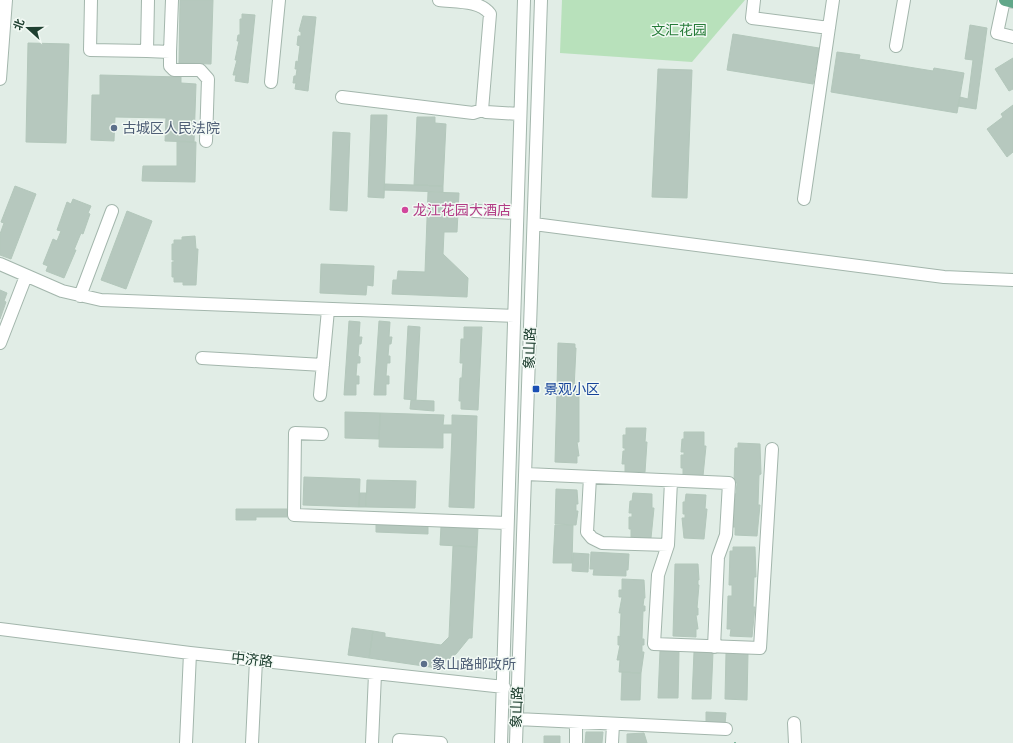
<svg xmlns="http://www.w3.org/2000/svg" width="1013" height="743" font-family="Signika,'Noto Sans SC',sans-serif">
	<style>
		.green { fill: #b8e1bb }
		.building { fill: #b6c8be; stroke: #b3c7bb }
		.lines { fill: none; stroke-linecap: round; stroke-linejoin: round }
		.minor-casing { stroke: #a3b6ac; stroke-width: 14 }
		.major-casing { stroke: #c0cac5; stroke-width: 14 }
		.path { stroke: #7eb49a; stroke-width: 2; stroke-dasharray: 2 3; stroke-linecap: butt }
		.minor { stroke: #fff; stroke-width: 12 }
		.major { stroke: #61a789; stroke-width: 12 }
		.service-dot { fill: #5c6f8a; stroke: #f2f9f4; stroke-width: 1.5 }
		.hotel-dot { fill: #d1479c; stroke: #f2f9f4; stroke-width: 1.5 }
		.transit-dot { fill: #1a4fb4; stroke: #f2f9f4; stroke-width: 1.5 }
		.labels { text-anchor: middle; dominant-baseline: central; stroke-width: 3; stroke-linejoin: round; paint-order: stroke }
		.park-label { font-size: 14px; fill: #257b37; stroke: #f2f9f4 }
		.service-label { font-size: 14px; fill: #4e5e75; stroke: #f2f9f4; text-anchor: start }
		.hotel-label { font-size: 14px; fill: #b23c85; stroke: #f2f9f4; text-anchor: start }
		.street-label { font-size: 14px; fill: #1f4031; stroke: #f2f9f4 }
		.transit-label { font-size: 14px; fill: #164399; stroke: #f2f9f4; text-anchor: start }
	</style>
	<rect width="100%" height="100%" fill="#e1ede6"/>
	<path class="green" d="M562 0H745L692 62 560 53Z"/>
	<path class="building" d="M180 0H213L211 64 179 63Z
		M242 14 255 15 248 83 235 81 236 75H233L237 60H235L239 41H237L238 35H240V19H242Z
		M303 16 316 17 308 91 295 89 296 83H293L294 76H296L297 69H295L296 61 298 62 300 46 297 45 298 36H301V32L299 31Z
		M970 25 987 28 976 109 958 106 960 97 968 99 973 60 965 59Z
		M733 34 819 48 813 84 727 70Z
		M28 43 69 44 66 143 26 142Z
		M837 52 860 55 859 59 933 71 934 68 964 73 957 113 831 92Z
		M1013 58V89L1009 91 995 69Z
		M658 69 692 70 687 198 652 197Z
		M100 75 181 77V83L196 84 194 142 165 141 166 118 115 117 114 141 91 140 92 95H100Z
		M1013 105V152L1007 157 987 129 1003 117 1001 114Z
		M371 115H387L384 198 368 197Z
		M417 117H435V123L446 124 443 186 414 185Z
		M333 132 350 133 347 211 330 210Z
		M177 141 196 142 195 182 142 181 143 166H177Z
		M385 184 443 186V192L384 190Z
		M15 186 36 194 11 259 0 255V234L4 223 1 222Z
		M428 192 459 193 457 232H444L443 254 468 278 467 297 392 294 393 280H397L398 271 425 272Z
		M73 199 91 206 88 213 90 214 83 234 81 233 74 250H76L64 278 46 271 48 266 43 264 53 239 57 241 61 231 57 230 67 202 71 204Z
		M127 211 152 221 126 289 101 280Z
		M195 236 196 249H198L196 285H183V282H174V277H172V262H174V260H172V244H174V240H182V237Z
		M321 264 374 266 373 286 367 285 366 295 320 293Z
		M0 290 7 293 4 301 6 302 0 319Z
		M349 321 360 322 359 337H362L361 344H359L358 356 360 357V363H357L356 376H359V384H356V395H344Z
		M379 321 390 322 389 337H392L391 344H389L388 356H390V363H387L386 376H389V384H386V395H374Z
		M408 326 420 327 416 400 404 399Z
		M464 327H482L478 410 461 409V401H459L460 378H462L463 363H460L461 339H464Z
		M558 343 575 344V348H576L574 389 557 388Z
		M557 390 579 391V442H577L579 456H577V463L555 462Z
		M411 400 434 401V411L410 409Z
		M345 412 380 413 379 439 345 438Z
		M380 413 444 415 443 425H452V415L477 416 474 508 449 507 452 433H443V448L379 447Z
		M626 428H646L645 442H647L645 472H625V464H622L623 451H625V448H623V435H626Z
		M684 432H704V446H706L703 476H683V468H681V455H684V452H681L682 439H684Z
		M738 443 760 444 761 474 759 475 758 505H760L757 536 735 535V527H732L733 494H736L737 483H734L735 448H738Z
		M304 477 360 479 359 507 303 505Z
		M367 480 416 481 415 508 366 507Z
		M556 489 577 490 578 504H576V511H578L576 525 555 524Z
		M360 493H366V507H359Z
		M633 493 652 494V508H654L651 538 631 537V529H629V517H632V513H629L630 501H632Z
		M686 494 706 495 705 509H707L704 539 684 538 682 518H685V514H683V502H685Z
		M236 509H287V517H256V520H236Z
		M376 520 428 521V534L376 532Z
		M555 525H573L572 563H553Z
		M441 526 478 527 477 547 440 545Z
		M453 546 477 547 472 638H469L456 654 438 666 437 668 369 658 373 631 385 633V637L441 645 449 637Z
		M733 547H755L756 577H754L753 607H755L752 637 730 636 731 629H727L728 596H732V585H729L730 551H733Z
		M591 552 629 554 628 570H626V576L593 575 594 569H590Z
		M573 553 589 554 588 572 572 571Z
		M675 564H698L699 580H698V585H699L697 608H698V615H696L698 629H696V637L673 636Z
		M622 579 644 580 645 598H644L643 606H645V611H643L642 639H644V645H642V652H644L641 673 619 672 620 660H617L620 645H618V636L620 637 621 613H619L622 597H619V590H622Z
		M352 628 373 631 369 658 348 655Z
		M660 651H679L678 698H658Z
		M694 652H713L711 699H692Z
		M726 653H748L747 700 725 699Z
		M622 672 641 673 640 700H621Z
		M706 712 726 713 725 724H706Z
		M586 732H603L602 743H585Z
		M644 733 647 743H627V734Z
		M544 736H560V743H544Z"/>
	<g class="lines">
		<g class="minor-casing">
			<path id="minor" d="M91 0 90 50 147 51 148 0
				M439 0C455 2 480 0 490 14L482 110 486 112 520 114
				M754 0 752 18 829 28
				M1004 0 997 33 1013 37
				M896 46 904 0
				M147 51 170 52 172 0
				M170 52V66L174 70H200L208 79 206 141
				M0 79 6 0
				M271 82 279 0
				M342 97 473 113 482 110
				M804 199 833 0
				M474 211 517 213
				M534 224 944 277 1013 280
				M0 264 62 291 101 300 514 316
				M80 296 112 211
				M0 343 26 276
				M202 358 323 365
				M320 395 328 310
				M322 434 295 433 294 515 507 523
				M526 474 729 483 726 535 718 557 714 647
				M590 477 587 532 592 538 602 543 668 545
				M671 481 668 545 658 575 654 644 760 648 772 449
				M0 629 190 653 504 687
				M517 719 726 729
				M794 723 795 743
				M186 743 190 653
				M252 743 256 660
				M372 743 375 674
				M399 743V740L441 743
				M501 743 524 0
				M516 743 541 0
				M576 743V722
				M612 743 613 724"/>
		</g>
		<g class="major-casing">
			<path id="major" d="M1005 0 1013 2"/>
		</g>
		<path class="path" d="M734 743H736"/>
		<use href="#minor" class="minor"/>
		<use href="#major" class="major"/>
	</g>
	<g class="service-dot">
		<circle cx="114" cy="128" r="4"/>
		<circle cx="424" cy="664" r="4"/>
	</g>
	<circle class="hotel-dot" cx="405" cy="210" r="4"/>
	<rect class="transit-dot" x="532" y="385" width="8" height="8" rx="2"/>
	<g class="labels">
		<g class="park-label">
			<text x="679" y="30">文汇花园</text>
		</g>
		<g class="service-label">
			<text x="122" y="128">古城区人民法院</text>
			<text x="432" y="664">象山路邮政所</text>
		</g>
		<g class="hotel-label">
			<text x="413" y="210">龙江花园大酒店</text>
		</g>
		<g class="street-label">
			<text transform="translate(530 348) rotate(-88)">象山路</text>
			<text transform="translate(252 660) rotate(6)">中济路</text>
			<text transform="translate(517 707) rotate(-88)">象山路</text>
		</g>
		<g class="transit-label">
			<text x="544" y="389">景观小区</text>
		</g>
	</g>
	<g transform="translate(28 28) rotate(291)" stroke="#f2f9f4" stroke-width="3" paint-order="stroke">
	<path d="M0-3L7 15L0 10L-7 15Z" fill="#1f4031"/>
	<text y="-6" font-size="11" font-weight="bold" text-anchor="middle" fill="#1f4031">北</text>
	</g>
</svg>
